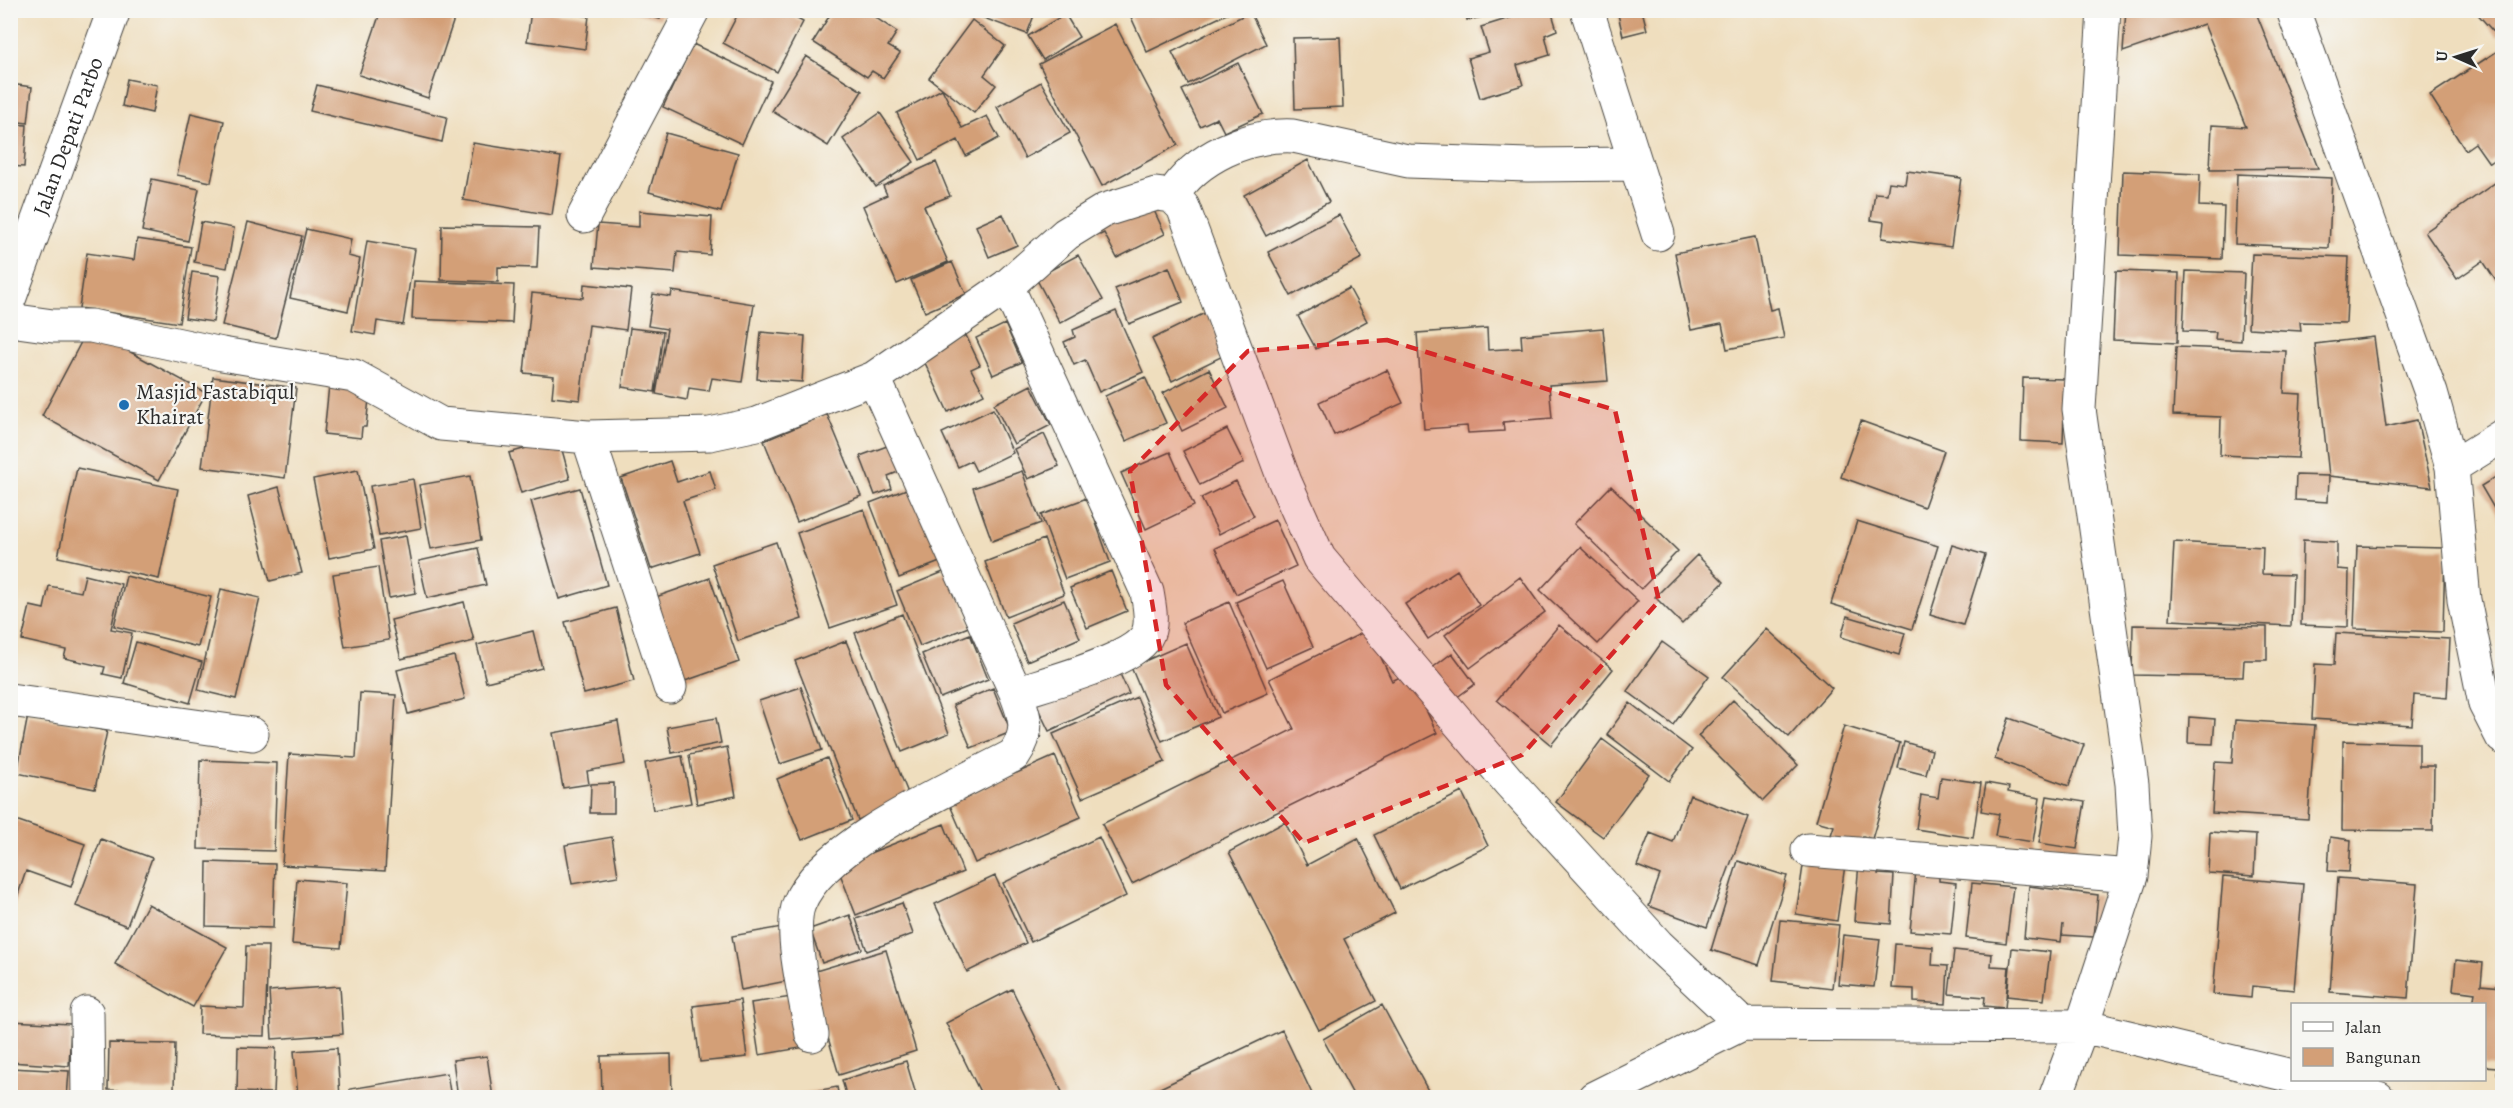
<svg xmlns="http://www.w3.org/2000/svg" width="2513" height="1108" font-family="Alegreya,serif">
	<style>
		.building { fill: #d39f77 }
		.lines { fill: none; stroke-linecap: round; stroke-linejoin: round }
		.street-casing { stroke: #484641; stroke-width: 35 }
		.secondary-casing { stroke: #484641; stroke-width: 35 }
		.street { stroke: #fff; stroke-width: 33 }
		.secondary { stroke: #fff; stroke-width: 33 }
		.marked { fill: #d62828; fill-opacity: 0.2; stroke: #d62828; stroke-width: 4.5; stroke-dasharray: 12 8; stroke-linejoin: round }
		.poi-dot { fill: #1f6fb2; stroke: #f6f6f2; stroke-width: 2 }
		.labels { text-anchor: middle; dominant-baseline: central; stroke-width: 4.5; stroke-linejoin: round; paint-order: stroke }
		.street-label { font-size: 22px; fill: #2b2b2b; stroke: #f6f6f2 }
		.poi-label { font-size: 22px; fill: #2b2b2b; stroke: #f6f6f2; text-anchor: start }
	</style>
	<rect width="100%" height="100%" fill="#f6f6f2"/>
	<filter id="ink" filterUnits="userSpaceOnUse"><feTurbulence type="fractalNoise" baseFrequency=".0167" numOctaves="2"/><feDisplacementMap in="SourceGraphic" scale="12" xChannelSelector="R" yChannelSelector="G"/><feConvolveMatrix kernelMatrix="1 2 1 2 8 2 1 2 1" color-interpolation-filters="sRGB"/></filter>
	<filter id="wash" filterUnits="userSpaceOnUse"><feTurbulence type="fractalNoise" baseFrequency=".008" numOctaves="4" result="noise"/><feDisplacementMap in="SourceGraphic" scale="24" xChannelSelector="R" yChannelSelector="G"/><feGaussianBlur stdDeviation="1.35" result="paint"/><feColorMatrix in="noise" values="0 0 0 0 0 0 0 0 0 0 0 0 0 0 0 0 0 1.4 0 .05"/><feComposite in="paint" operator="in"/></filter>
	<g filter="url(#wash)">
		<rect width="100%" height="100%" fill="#efdebe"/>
		<g id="blocks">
			<path class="building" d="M381 10H457L428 98 359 75Z
				M531 10 589 16 585 49 527 41Z
				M625 10H662L660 19Z
				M740 10H781L803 22 777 72 723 43Z
				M833 10H864L897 32 888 46 900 53 883 78 872 71 867 77 813 42Z
				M974 10H1036L1027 34 973 14Z
				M1145 10H1235L1147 52 1131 17Z
				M1465 10H1492L1493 15 1467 20Z
				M1535 10H1551L1557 30 1545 35 1550 55 1517 65 1523 85 1480 98 1468 58 1489 52 1481 27Z
				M1617 10H1642L1647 30 1623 36Z
				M2126 10H2255L2318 168 2210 169 2212 125 2246 127 2204 24 2123 52Z
				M2474 10H2502V33L2498 37Z
				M1250 12 1266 44 1188 84 1172 52Z
				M1065 14 1079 37 1043 60 1028 36Z
				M972 20 1005 46 984 75 996 85 974 113 929 78Z
				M1115 24 1178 145 1102 186 1039 64Z
				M1340 37 1343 107 1295 109 1293 38Z
				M693 44 771 81 742 144 663 107Z
				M2502 48V154L2489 163 2475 143 2465 150 2430 95Z
				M806 56 862 91 828 146 772 111Z
				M1238 63 1263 114 1224 132 1217 118 1200 126 1182 90Z
				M127 79 157 85 152 113 122 106Z
				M1041 82 1070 133 1025 158 997 107Z
				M10 84 32 87 28 123 10 121Z
				M317 85 447 117 442 142 310 111Z
				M942 89 962 128 987 116 999 138 966 156 958 140 920 160 897 113Z
				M191 113 224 121 211 182 177 175Z
				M880 113 914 162 876 187 843 139Z
				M10 124 27 125 24 167 10 166Z
				M666 133 738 153 721 212 649 192Z
				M473 143 561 157 552 215 463 200Z
				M1308 160 1329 202 1266 236 1244 195Z
				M936 162 950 196 924 206 948 262 897 284 863 206 887 195 883 186Z
				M1907 171 1961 178 1951 247 1882 238 1884 222 1871 220 1875 193 1887 194 1889 182 1905 184Z
				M2123 171 2200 174 2199 206 2224 207 2222 259 2120 255Z
				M2237 174 2332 178 2329 248 2235 244Z
				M2502 178V276L2496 281 2483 261 2457 279 2425 232Z
				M152 179 199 189 188 241 142 231Z
				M1151 204 1165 234 1117 258 1104 233 1100 235 1092 221Z
				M639 211 712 217 710 255 677 252 675 273 594 267 598 224 639 227Z
				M1003 214 1017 245 989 257 976 226Z
				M1339 215 1362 258 1291 296 1268 252Z
				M201 222 234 228 227 268 194 262Z
				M248 222 302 236 276 338 222 325Z
				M442 225 539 227 537 268 498 267V282L441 280Z
				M306 229 351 239 348 256 360 259 348 311 290 298Z
				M1755 237 1770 310 1778 308 1784 338 1727 349 1722 324 1691 330 1675 253Z
				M137 239 191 247 179 323 79 308 87 253 134 260Z
				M367 241 415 249 403 325 377 321 375 335 352 331Z
				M2252 254 2349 257 2346 323 2300 322 2301 331 2248 328Z
				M1078 255 1103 300 1060 323 1036 278Z
				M952 262 966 294 925 312 911 280Z
				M1169 267 1183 302 1129 324 1115 289Z
				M2116 271 2179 273 2177 343 2113 340Z
				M2186 271 2244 273 2241 341 2215 339 2216 332 2183 331Z
				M192 272 220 276 213 322 185 318Z
				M414 281 514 285 512 323 412 319Z
				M584 284 631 289 626 330 589 325 580 400 552 397 554 376 524 373 532 293 583 298Z
				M1349 288 1367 321 1316 349 1298 316Z
				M672 291 754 304 742 382 712 378 709 391 689 388 687 400 656 394 667 329 648 326 653 294 671 297Z
				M1116 311 1143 372 1099 392 1085 360 1074 365 1064 342 1075 337 1073 330Z
				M1207 312 1227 354 1172 381 1152 339Z
				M1005 324 1022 362 993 375 976 338Z
				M630 328 663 332 655 392 622 387Z
				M1487 328 1488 350 1522 348 1521 335 1603 328 1608 381 1549 385 1552 418 1503 422 1504 431 1468 433 1467 426 1424 429 1417 333Z
				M88 329 206 393 159 480 42 416Z
				M963 329 980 365 971 369 984 394 948 412 919 350Z
				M761 332 805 336 802 382 757 379Z
				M2374 337 2386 427 2417 420 2432 487 2329 476 2315 344Z
				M2176 347 2286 351 2284 393 2301 394 2298 458 2220 455 2221 417 2173 415Z
				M1209 369 1228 408 1182 431 1163 393Z
				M1387 370 1403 403 1334 435 1319 402Z
				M213 377 296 388 285 478 202 467Z
				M1145 377 1166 423 1126 441 1105 396Z
				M2023 378 2065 379 2063 443 2021 441Z
				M329 385 370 389 366 427H362L361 438 324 434Z
				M1031 385 1051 425 1014 444 994 404Z
				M993 409 1013 453 976 471 971 461 958 467 942 433Z
				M827 414 861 496 797 522 764 441Z
				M1861 421 1944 451 1924 507 1841 477Z
				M1227 429 1244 463 1200 485 1183 451Z
				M1044 434 1059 466 1028 479 1014 449Z
				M559 439 570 479 521 493 509 453Z
				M898 442 908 468 888 476 892 489 875 495 860 456Z
				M1170 452 1194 506 1146 529 1121 473Z
				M670 461 677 482 710 471 716 490 683 501 700 553 651 569 621 478Z
				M77 468 178 489 159 579 58 557Z
				M358 470 374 549 329 558 313 479Z
				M1022 471 1041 523 992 541 973 488Z
				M2502 473V522L2481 486Z
				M2296 475 2329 476 2328 502 2295 500Z
				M470 476 481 540 431 549 419 485Z
				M413 479 421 528 379 536 370 486Z
				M1236 481 1254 516 1219 534 1201 498Z
				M917 485 945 560 899 578 870 503Z
				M1611 486 1678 551 1641 589 1574 524Z
				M279 487 302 573 270 581 248 496Z
				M580 488 607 585 559 599 531 501Z
				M1087 498 1110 562 1065 579 1041 515Z
				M864 509 897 605 830 628 797 533Z
				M1275 520 1296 566 1236 594 1215 548Z
				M1857 521 1938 546 1912 629 1831 604Z
				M406 536 416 593 389 598 379 541Z
				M1044 539 1064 594 1006 617 985 562Z
				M2303 540 2337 542V569L2349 570 2348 627 2301 625Z
				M776 542 802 619 738 641 712 564Z
				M2174 542 2263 547 2262 574 2293 575 2291 626 2170 620Z
				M1952 545 1985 555 1963 625 1930 615Z
				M2357 546 2445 548 2443 632 2354 629Z
				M1580 547 1638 601 1598 644 1540 590Z
				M478 548 486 585 427 598 419 561Z
				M1697 555 1724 582 1682 624 1655 597Z
				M378 567 389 640 345 647 333 574Z
				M948 570 971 626 920 646 897 591Z
				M1457 570 1479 605 1428 639 1405 604Z
				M1111 571 1127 611 1087 628 1070 588Z
				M85 575 121 584 111 629 132 633 122 678 103 674 105 667 64 658 66 650 22 640 30 606 44 609 49 586 81 592Z
				M126 576 211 597 198 647 114 626Z
				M1520 577 1545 612 1470 668 1445 635Z
				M710 578 739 662 682 682 653 598Z
				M1283 581 1313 647 1266 668 1236 602Z
				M221 589 260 598 236 699 198 690Z
				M1064 600 1080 638 1027 661 1011 623Z
				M464 602 474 641 401 659 391 620Z
				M1229 602 1268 693 1222 713 1182 623Z
				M616 608 634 681 584 694 565 622Z
				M902 614 949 733 902 752 855 633Z
				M1847 616 1905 633 1899 655 1841 637Z
				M1559 625 1613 669 1551 745 1497 700Z
				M2133 625 2267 627V660H2244L2243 677 2132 675Z
				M1767 629 1832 688 1789 737 1723 677Z
				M1368 630 1392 681 1408 673 1437 733 1132 884 1102 824 1294 729 1269 679Z
				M533 631 542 668 486 682 477 645Z
				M2336 633 2450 639 2447 698 2414 695 2412 725 2312 719 2315 664 2334 665Z
				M970 634 988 679 940 698 922 654Z
				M846 641 910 798 858 820 795 661Z
				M136 642 202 662 190 703 124 683Z
				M1662 642 1709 676 1673 725 1627 691Z
				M1186 643 1218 717 1162 741 1131 667Z
				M1452 653 1475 684 1449 703 1427 672Z
				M454 656 465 699 408 714 397 670Z
				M1116 665 1129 694 1049 731 1035 702Z
				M801 687 822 750 780 764 759 701Z
				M993 688 1011 732 971 748 953 705Z
				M360 693 396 695 385 871 282 865 289 754 356 758Z
				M1137 697 1165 762 1082 798 1053 734Z
				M1733 700 1798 765 1763 801 1698 736Z
				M1630 703 1692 750 1669 781 1607 734Z
				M28 715 107 731 95 789 17 773Z
				M2189 717 2215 719 2213 744 2188 743Z
				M716 718 721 743 672 753 667 727Z
				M2009 718 2084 745 2069 786 1995 759Z
				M2235 720 2315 725 2308 819 2212 813 2215 762 2232 763Z
				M618 721 625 764 587 771 589 784 563 788 553 733Z
				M1844 726 1900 743 1872 839 1863 836 1859 847 1830 838 1834 826 1816 821Z
				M1602 739 1649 774 1603 837 1556 802Z
				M2343 741 2419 743V766H2434L2433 831 2342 830Z
				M1904 742 1932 750 1926 775 1898 768Z
				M727 747 736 796 697 804 689 755Z
				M682 756 691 803 653 810 645 763Z
				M1055 756 1081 817 975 863 949 803Z
				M827 758 852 820 802 840 777 779Z
				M200 760 277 763 274 851 198 849Z
				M1941 777 1981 783 1973 838 1916 829 1921 795 1938 798Z
				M614 783V813H590L591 784Z
				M1986 783 2009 787 2008 792 2040 798 2033 842 1995 836 1999 814 1981 811Z
				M1462 792 1488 846 1400 889 1374 835Z
				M1690 795 1748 817 1707 927 1649 906 1660 875 1637 866 1650 833 1673 842Z
				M2047 796 2085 802 2077 849 2039 843Z
				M10 818 85 844 71 887 26 871 11 915Z
				M1285 822 1307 865 1358 838 1395 913 1344 939 1376 1001 1319 1030 1229 852Z
				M944 824 963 872 856 915 837 866Z
				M2210 832 2256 835 2254 876 2208 873Z
				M612 837 618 876 572 884 565 845Z
				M1099 837 1126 896 1031 942 1003 883Z
				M2330 837 2351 840 2349 872 2328 871Z
				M101 839 152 858 127 926 76 906Z
				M1804 859 1845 865 1837 921 1796 914Z
				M1738 861 1787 876 1759 965 1711 950Z
				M207 862 275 864 273 928 206 926Z
				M1859 863 1879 864 1878 874 1894 875 1891 924 1854 921Z
				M1916 870 1939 872V881L1956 883 1951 934 1910 931Z
				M995 876 1026 943 967 972 935 904Z
				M2223 877 2303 884 2294 990 2252 986 2251 998 2213 994Z
				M2338 878 2417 884 2408 998 2330 992Z
				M297 879 347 883 341 948 292 944Z
				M1972 883 2013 887 2006 943 1966 938Z
				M2029 886 2098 895 2094 937 2062 935 2063 924 2061 942 2024 938Z
				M902 903 913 934 867 951 856 919Z
				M148 904 227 947 193 1007 115 964Z
				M850 915 862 949 822 963 810 929Z
				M1780 920 1839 925 1832 988 1773 981Z
				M787 926 797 979 741 990 732 936Z
				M1843 935 1880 939 1874 987 1838 984Z
				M1895 944 1933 947 1932 965 1948 966 1946 1004 1914 1002V989L1892 988Z
				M246 946H268L265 1036 199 1034 200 1006 244 1008Z
				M2012 948 2050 952 2044 1000 2007 996Z
				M886 950 916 1051 839 1075 809 973Z
				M1954 950 1992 954 1991 966 2009 967 2005 1008 1984 1006 1985 997 1949 994Z
				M2456 960 2483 963 2481 985 2502 987V1075L2497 1074V1067L2484 1066V1004H2473L2475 993 2453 990Z
				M340 986 343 1034 272 1039 269 991Z
				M1012 989 1065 1098H983L946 1023Z
				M798 996 806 1047 759 1055 751 1003Z
				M740 1000 747 1057 700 1062 693 1006Z
				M1382 1005 1432 1098H1355L1323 1039Z
				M10 1021 71 1024 69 1066 10 1062Z
				M1282 1030 1314 1098H1139Z
				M109 1043 175 1044 174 1091 108 1090Z
				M238 1047 276 1048 274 1093 237 1092Z
				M337 1048 340 1098H298L294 1051Z
				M671 1054 672 1098H602L601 1056Z
				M487 1056 493 1098H458L453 1060Z
				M906 1061 917 1098H847L842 1080Z
				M10 1068 69 1071 67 1098H10Z
				M447 1073 451 1098H352L350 1089Z
				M837 1087 839 1098H788V1096Z"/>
		</g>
	</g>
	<g filter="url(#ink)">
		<use href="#blocks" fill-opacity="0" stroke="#484641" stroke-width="1.5"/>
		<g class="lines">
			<g class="street-casing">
				<path id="street" d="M1587 10 1658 234
					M2293 10 2431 393 2452 467 2464 600 2485 704 2502 737
					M1172 196C1196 157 1248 134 1293 136L1408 161 1528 165 1636 164
					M584 216 693 10
					M10 320 53 326H91L222 354 354 376 441 424 588 437 710 434 757 424 874 378 1007 286 1066 234 1105 210 1156 194 1172 196 1183 207 1285 482 1319 558 1509 782 1658 945 1742 1024
					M874 378 1016 693
					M588 437 670 687
					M2452 467 2502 436
					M10 700 252 734
					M1808 850 2131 876
					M87 1013 88 1098
					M812 1035C807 1005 788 931 799 904 822 843 957 786 1014 755 1030 732 1026 719 1016 693 1046 683 1130 662 1146 637 1154 624 1149 605 1147 592L1007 286
					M2307 1080 2378 1098
					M1594 1098 1742 1024 2082 1026 2292 1076
					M2055 1098 2082 1026 2131 876 2135 836 2132 784 2079 409 2104 10"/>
			</g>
			<g class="secondary-casing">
				<g id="secondary">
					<path id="s1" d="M10 297 114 10"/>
				</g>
			</g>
			<use href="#street" class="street"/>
			<use href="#secondary" class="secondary"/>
		</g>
	</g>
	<path class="marked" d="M1387 340 1615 410 1659 601 1522 755 1304 843 1166 685 1130 471 1248 351Z"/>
	<circle class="poi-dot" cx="124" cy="405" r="6"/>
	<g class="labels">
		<g class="street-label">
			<text stroke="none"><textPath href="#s1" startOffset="171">Jalan Depati Parbo</textPath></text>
		</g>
		<g class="poi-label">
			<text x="136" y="392">Masjid Fastabiqul<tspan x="136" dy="25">Khairat</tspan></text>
		</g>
	</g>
	<rect width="2513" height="1108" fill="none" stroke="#f6f6f2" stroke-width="36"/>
	<rect x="2291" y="1003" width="195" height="78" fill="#f6f6f2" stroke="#a5a5a2" stroke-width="1.5"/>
	<rect x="2303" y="1022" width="30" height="9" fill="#ffffff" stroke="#a5a5a2" stroke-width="1.5"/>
	<text x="2345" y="1033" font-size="18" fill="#2b2b2b">Jalan</text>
	<rect x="2303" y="1048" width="30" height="18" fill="#d39f77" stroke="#a5a5a2" stroke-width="1.5"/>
	<text x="2345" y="1063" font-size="18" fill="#2b2b2b">Bangunan</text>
	<g transform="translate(2456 57) rotate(273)" stroke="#f6f6f2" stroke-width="4.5" paint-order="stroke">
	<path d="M0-4.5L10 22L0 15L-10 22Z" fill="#2b2b2b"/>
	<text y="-9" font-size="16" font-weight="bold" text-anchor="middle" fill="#2b2b2b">U</text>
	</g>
</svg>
